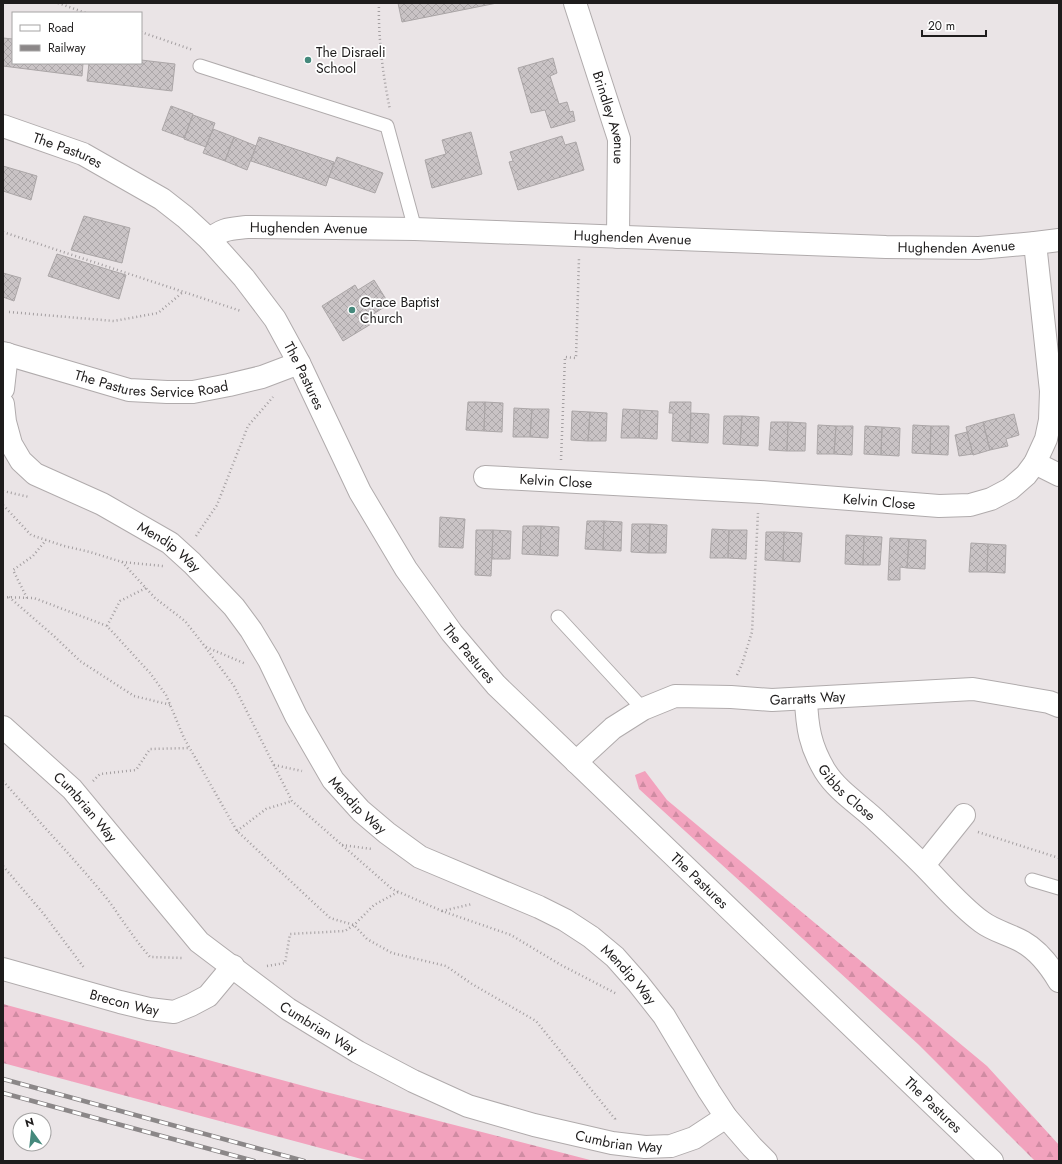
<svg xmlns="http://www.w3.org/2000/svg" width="1062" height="1164" font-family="Jost,sans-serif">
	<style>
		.forest { fill: url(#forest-firs) }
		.building { fill: url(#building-cross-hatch); stroke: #aba6a7 }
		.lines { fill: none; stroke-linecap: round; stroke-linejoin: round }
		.service-casing { stroke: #b0abac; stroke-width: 15 }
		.minor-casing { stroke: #b0abac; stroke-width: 24 }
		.tertiary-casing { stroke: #b0abac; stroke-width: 24 }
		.path { stroke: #a39ea0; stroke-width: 2.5; stroke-dasharray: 1 3; stroke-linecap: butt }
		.service { stroke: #fff; stroke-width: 13 }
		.minor { stroke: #fff; stroke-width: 22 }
		.tertiary { stroke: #fff; stroke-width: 22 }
		.rail-casing { stroke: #8b8788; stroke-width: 4.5 }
		.rail { stroke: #fff; stroke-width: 3; stroke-dasharray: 9; stroke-linecap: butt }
		.poi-dot { fill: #45897c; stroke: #fff; stroke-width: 1.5 }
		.labels { text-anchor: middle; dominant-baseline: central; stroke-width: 3.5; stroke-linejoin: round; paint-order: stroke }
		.poi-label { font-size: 14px; fill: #1e1c1c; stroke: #fff; text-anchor: start }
		.street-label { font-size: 14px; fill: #1e1c1c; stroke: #fff }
	</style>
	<defs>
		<pattern id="forest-firs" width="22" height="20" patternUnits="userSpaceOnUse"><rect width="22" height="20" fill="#f2a2bd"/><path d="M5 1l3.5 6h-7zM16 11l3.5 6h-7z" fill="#cf8ba2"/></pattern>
		<pattern id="building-cross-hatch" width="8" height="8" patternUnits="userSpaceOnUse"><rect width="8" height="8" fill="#c9c3c5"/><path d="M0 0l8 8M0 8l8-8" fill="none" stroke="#aca7a9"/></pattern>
	</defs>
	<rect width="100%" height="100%" fill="#eae4e6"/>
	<path class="forest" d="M645 771 667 800 987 1066 1059 1145V1161H1035L919 1045 639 789 635 775Z
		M3 1004 326 1092 594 1161H369L3 1063Z"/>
	<path class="building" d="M398 3H497L402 22Z
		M3 38 13 39V63H83L82 76 3 66Z
		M553 58 557 73 550 76 559 104 567 102 570 112 573 111 575 121 551 128 545 110 531 113 518 68Z
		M141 60 175 64 172 91 87 81 89 63H141Z
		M171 106 193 114 184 138 162 130Z
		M193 115 215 123 206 147 184 139Z
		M213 129 234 137 225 161 203 153Z
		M471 132 482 174 432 188 425 160 446 154 442 140Z
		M562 136 565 145 576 142 584 170 518 190 509 162 513 161 510 152Z
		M234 137 256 146 247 170 225 161Z
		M259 137 334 162 326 186 251 161Z
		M337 157 383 173 375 193 329 177Z
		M3 166 37 176 31 200 3 191Z
		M84 216 130 228 122 263 71 250Z
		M57 254 126 275 119 299 48 276Z
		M3 273 21 278 14 301 3 297Z
		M374 280 389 304 372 315 376 321 343 341 322 306 355 285 358 290Z
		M468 402H485L484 431 466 430Z
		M485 402 503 403 502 432 484 431Z
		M670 402H691L690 442 672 441 673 413H669Z
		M514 408 532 409 530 437H513Z
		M532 409H549L548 438 530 437Z
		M623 409 640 410 639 438H621Z
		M640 410 658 411 657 439 639 438Z
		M572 411 590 412 588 441 571 440Z
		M590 412 607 413 606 441H588Z
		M691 413 709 414 708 443 690 442Z
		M1014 414 1019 435 1006 439 1008 446 990 450 983 422Z
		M724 416H742L740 445 723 444Z
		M742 416 759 417 758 446 740 445Z
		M771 422H788L787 451 769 450Z
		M788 422 806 423 805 451H787Z
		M983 422 990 450 973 455 966 427Z
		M818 425 836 426 834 454H817Z
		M913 425 931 426 930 454 912 453Z
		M836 426H853L852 455 834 454Z
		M865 426 882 427 881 455 864 454Z
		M931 426H949L948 455 930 454Z
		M882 427 900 428 899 456 881 455Z
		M967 432 973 454 959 456 955 435Z
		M440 517 465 519 463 548 439 547Z
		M587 521H604L603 550 585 549Z
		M604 521 622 522 621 551 603 550Z
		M632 524H650L649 553 631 552Z
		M650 524 667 525 666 553H649Z
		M523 526H541L540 555 522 554Z
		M541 526 559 527 558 556 540 555Z
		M712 529 729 530 728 558H710Z
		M476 530H493L491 576 475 575Z
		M493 530 511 531 510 559H492Z
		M729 530H747L746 559 728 558Z
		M766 532H784L783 561 765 560Z
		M784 532 802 533 800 562 783 561Z
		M846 535 864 536 863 565 845 564Z
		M864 536 882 537 880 565H863Z
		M890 538 909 539 907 568 900 567V580H888Z
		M909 539 926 540 925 569 907 568Z
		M971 543 988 544 987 572H969Z
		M988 544 1006 545 1005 573 987 572Z"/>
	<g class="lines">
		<g class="service-casing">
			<path id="service" d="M200 66 387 126 415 229
				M558 617 643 709
				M1032 880 1059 888"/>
		</g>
		<g class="minor-casing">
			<g id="minor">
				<path id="s1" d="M575 3 619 139 618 237"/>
				<path id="s2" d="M3 353 129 390 167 392H193L229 385 262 377 299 363"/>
				<path d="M3 389 7 354"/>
				<path id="s3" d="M3 404 5 422 11 444 21 461 35 474 102 504 170 543 192 563 234 607 251 630 269 660 296 716 333 780 361 811 387 833 420 857 539 907 565 920 591 937 615 957 638 983 664 1016 709 1091 726 1117 752 1147 766 1161"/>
				<path d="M1035 463 1059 475"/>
				<path id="s4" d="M485 477 760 492 939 506 970 505 991 499 1010 489 1026 475 1035 463 1046 439 1050 420 1051 391 1035 243"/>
				<path id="s5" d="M806 699C807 727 810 746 825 771 838 792 862 806 879 823 894 837 909 851 923 865 942 884 960 906 982 922 994 931 1009 934 1023 942 1039 951 1050 966 1059 981"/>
				<path id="s6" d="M3 727 72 789 199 942 288 1009 358 1052 413 1081 468 1106 534 1125 612 1143 645 1147 671 1146 694 1138 726 1117"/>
				<path id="s7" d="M576 762 613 728 643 709 675 696 731 697 772 700 973 689 1049 702 1059 706"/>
				<path d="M924 865 964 815"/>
				<path id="s8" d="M3 969 120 1002 149 1009 174 1012 191 1005 208 996 233 966"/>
			</g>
		</g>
		<g class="tertiary-casing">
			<g id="tertiary">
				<path id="s9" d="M3 126 83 154 162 199 185 217 210 240 244 278 275 319 299 363 360 492 406 569 452 633 496 685 992 1161"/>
				<path id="s10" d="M210 240C222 228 231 229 247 227L415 229 886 247 979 248 1035 243 1059 240"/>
			</g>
		</g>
		<path class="path" d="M58 3 86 13
			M379 3C378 38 383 75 390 110
			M141 32 193 50
			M3 232 241 311
			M9 312 114 321 158 313 183 292
			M561 460 565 357 576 358 579 258
			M3 491 29 497
			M3 505 31 535 64 546 90 552 122 562 155 598 185 621 203 644 234 686 292 801 392 889 442 911 511 935 561 965 617 994
			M196 536 217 505 248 426 273 397
			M122 562 163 566
			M3 597 34 598 107 626 150 673 166 695 184 738 237 831 330 918 354 925 367 939 392 953 446 966 472 984 536 1021 615 1119 614 1121
			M9 597 55 637 80 661 134 696 171 705
			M27 598 13 570 33 556 46 540
			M107 626 120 601 146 588
			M206 647 246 664
			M737 675 742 664 752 632 758 513
			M274 765 302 771
			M3 781C38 821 75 859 108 900 122 919 134 939 150 957L184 958
			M93 781 100 774 136 770 150 749 190 748
			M237 831 266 809 292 801
			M978 832 1059 858
			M342 845 372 849
			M3 866 43 913 85 969
			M442 911 472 904
			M267 966 285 963 290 934 345 931 354 925 374 905 398 892"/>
		<use href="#service" class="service"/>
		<use href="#minor" class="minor"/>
		<use href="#tertiary" class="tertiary"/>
		<g class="rail-casing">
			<path id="rail" d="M3 1079 304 1161
				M3 1093 254 1161"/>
		</g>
		<use href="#rail" class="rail"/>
	</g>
	<g class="poi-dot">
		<circle cx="308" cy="60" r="4"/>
		<circle cx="352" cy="310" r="4"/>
	</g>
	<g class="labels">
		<g class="poi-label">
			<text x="316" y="52">The Disraeli<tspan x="316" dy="16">School</tspan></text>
			<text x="360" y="302">Grace Baptist<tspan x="360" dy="16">Church</tspan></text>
		</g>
		<g class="street-label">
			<text stroke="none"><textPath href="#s1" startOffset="120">Brindley Avenue</textPath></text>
			<text stroke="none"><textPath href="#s9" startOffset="69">The Pastures</textPath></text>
			<text stroke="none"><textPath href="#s10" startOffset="102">Hughenden Avenue</textPath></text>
			<text stroke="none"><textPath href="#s10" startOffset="426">Hughenden Avenue</textPath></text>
			<text stroke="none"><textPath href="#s10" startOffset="750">Hughenden Avenue</textPath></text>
			<text stroke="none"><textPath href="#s9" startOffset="405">The Pastures</textPath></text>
			<text stroke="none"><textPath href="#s2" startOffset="153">The Pastures Service Road</textPath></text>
			<text stroke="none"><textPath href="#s4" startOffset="71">Kelvin Close</textPath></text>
			<text stroke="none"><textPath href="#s4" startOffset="395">Kelvin Close</textPath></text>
			<text stroke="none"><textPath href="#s3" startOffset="233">Mendip Way</textPath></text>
			<text stroke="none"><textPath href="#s9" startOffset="729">The Pastures</textPath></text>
			<text stroke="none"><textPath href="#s7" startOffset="253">Garratts Way</textPath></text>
			<text stroke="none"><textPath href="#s5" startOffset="106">Gibbs Close</textPath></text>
			<text stroke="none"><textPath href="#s3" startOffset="557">Mendip Way</textPath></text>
			<text stroke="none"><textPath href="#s6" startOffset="115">Cumbrian Way</textPath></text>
			<text stroke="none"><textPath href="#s9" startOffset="1053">The Pastures</textPath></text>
			<text stroke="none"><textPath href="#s3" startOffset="881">Mendip Way</textPath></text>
			<text stroke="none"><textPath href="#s8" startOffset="126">Brecon Way</textPath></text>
			<text stroke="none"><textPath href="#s6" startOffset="439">Cumbrian Way</textPath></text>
			<text stroke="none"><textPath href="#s9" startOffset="1377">The Pastures</textPath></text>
			<text stroke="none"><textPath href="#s6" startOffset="763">Cumbrian Way</textPath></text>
		</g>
	</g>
	<rect width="1062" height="1164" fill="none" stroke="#1e1c1c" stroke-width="8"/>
	<rect x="12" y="12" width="130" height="52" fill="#ffffff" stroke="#a5a4a4"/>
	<rect x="20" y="25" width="20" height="6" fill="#ffffff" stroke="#a5a4a4"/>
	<text x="48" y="32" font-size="12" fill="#1e1c1c">Road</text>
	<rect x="20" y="45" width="20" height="6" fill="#8b8788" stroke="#a5a4a4"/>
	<text x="48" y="52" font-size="12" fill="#1e1c1c">Railway</text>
	<g transform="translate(32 1132) rotate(345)"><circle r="19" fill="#ffffff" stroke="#a5a4a4"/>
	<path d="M0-3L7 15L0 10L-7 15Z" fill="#45897c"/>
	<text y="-6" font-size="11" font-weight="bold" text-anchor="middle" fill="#1e1c1c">N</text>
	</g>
	<path d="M922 30v6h64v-6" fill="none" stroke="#1e1c1c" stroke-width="2"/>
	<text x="928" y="30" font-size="12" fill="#1e1c1c" stroke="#ffffff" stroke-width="3" paint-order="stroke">20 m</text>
</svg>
